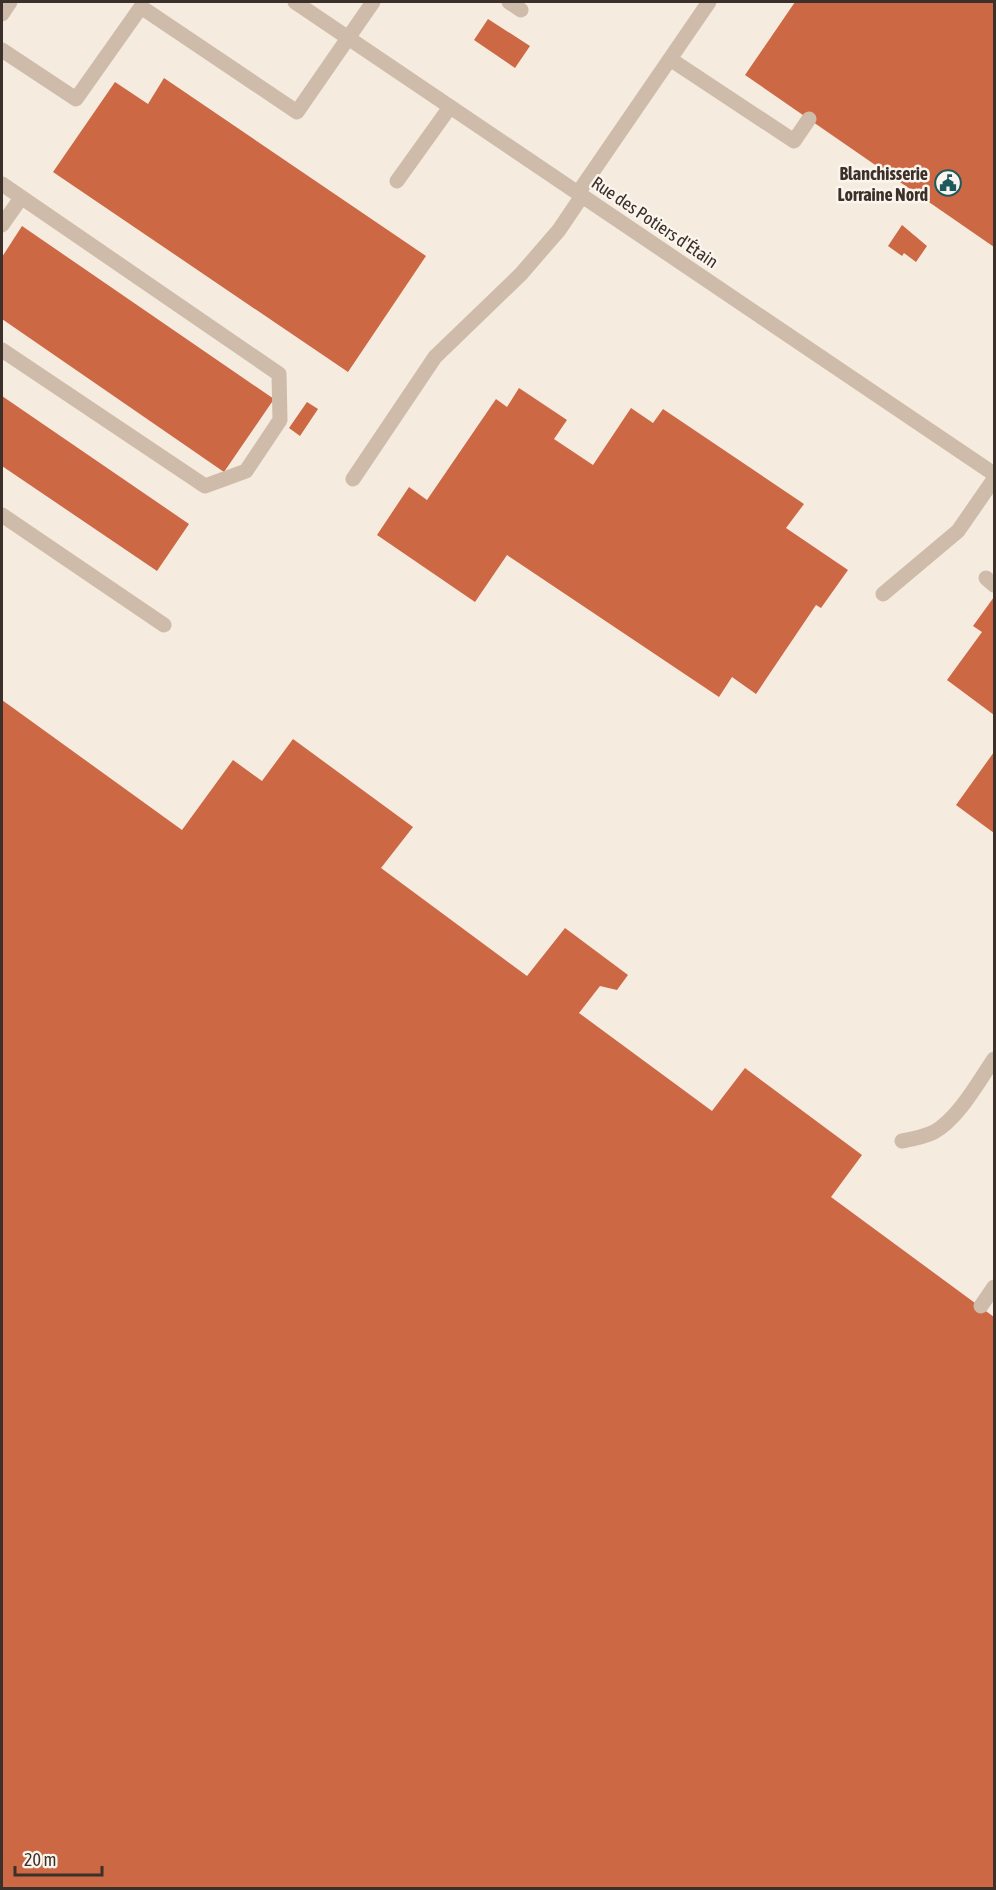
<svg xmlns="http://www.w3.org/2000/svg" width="996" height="1890" font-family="'Asap Condensed',sans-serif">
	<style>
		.building { fill: #cd6845 }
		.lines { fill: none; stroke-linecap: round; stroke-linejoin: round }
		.service { stroke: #cebbaa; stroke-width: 15 }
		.minor { stroke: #cebbaa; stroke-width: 15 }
		.tertiary { stroke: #cebbaa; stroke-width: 15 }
		.labels { text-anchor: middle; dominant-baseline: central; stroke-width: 5; stroke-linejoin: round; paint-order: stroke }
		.poi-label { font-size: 18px; font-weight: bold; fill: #3b302a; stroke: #fbf5ed; text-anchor: end }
		.street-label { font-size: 18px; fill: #3b302a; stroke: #fbf5ed }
	</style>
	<rect width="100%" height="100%" fill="#f5ebdf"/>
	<path class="building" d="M795 2H994V247L745 75Z
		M488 19 530 46 515 68 474 40Z
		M164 78 426 256 348 372 53 172 115 82 148 104Z
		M902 225 927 246 916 262 904 253 902 256 888 246Z
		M22 226 274 399 224 472 2 319V257Z
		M519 388 567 420 554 439 593 465 631 408 653 423 663 409 804 504 786 528 848 570 821 608 816 605 756 694 732 677 719 697 507 555 475 602 377 535 409 487 427 500 496 399 507 407Z
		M2 396 189 524 157 571 2 466Z
		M307 402 318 409 300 436 289 428Z
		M994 597V715L947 680 982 632 973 626Z
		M2 700 182 830 233 760 262 781 293 739 413 827 381 868 527 976 565 928 628 975 617 990 600 986 579 1013 712 1111 745 1068 862 1155 831 1197 994 1317V1888H2Z
		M994 752V833L956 805Z"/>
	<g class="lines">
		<path class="service" d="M509 2 521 10
			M2 50 76 99 141 7 297 112 373 2
			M670 59 794 141 809 119
			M397 181 450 107
			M2 184 279 374 280 420 246 471 205 486 2 350
			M578 193 709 2
			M2 225 21 198
			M353 479 435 357 521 274 559 230 582 196
			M2 515 164 625
			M986 578 994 585
			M883 594 958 531 994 479
			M902 1141C913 1139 924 1137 934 1132 958 1119 979 1081 994 1059
			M981 1306 994 1287"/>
		<path class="minor" d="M295 2 994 474"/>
		<path class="tertiary" d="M2 14 10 2"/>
	</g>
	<defs>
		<g id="civic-ring" transform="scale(1.35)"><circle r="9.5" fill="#fbf5ed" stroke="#1c5a60" stroke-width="1.5"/><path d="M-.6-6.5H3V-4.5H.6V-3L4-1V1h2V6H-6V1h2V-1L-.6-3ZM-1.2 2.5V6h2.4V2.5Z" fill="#1c5a60"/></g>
	</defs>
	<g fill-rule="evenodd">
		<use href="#civic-ring" x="948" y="183"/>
	</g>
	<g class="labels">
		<g class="poi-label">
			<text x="928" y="173">Blanchisserie<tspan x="928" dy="21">Lorraine Nord</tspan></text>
		</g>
		<g class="street-label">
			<text transform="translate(655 222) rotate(34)">Rue des Potiers d'Étain</text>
		</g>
	</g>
	<rect width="996" height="1890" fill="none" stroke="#3b302a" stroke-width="6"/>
	<path d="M15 1866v9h87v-9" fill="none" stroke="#3b302a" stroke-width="3"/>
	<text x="24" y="1866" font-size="18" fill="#3b302a" stroke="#fbf5ed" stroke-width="4.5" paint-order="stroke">20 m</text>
</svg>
